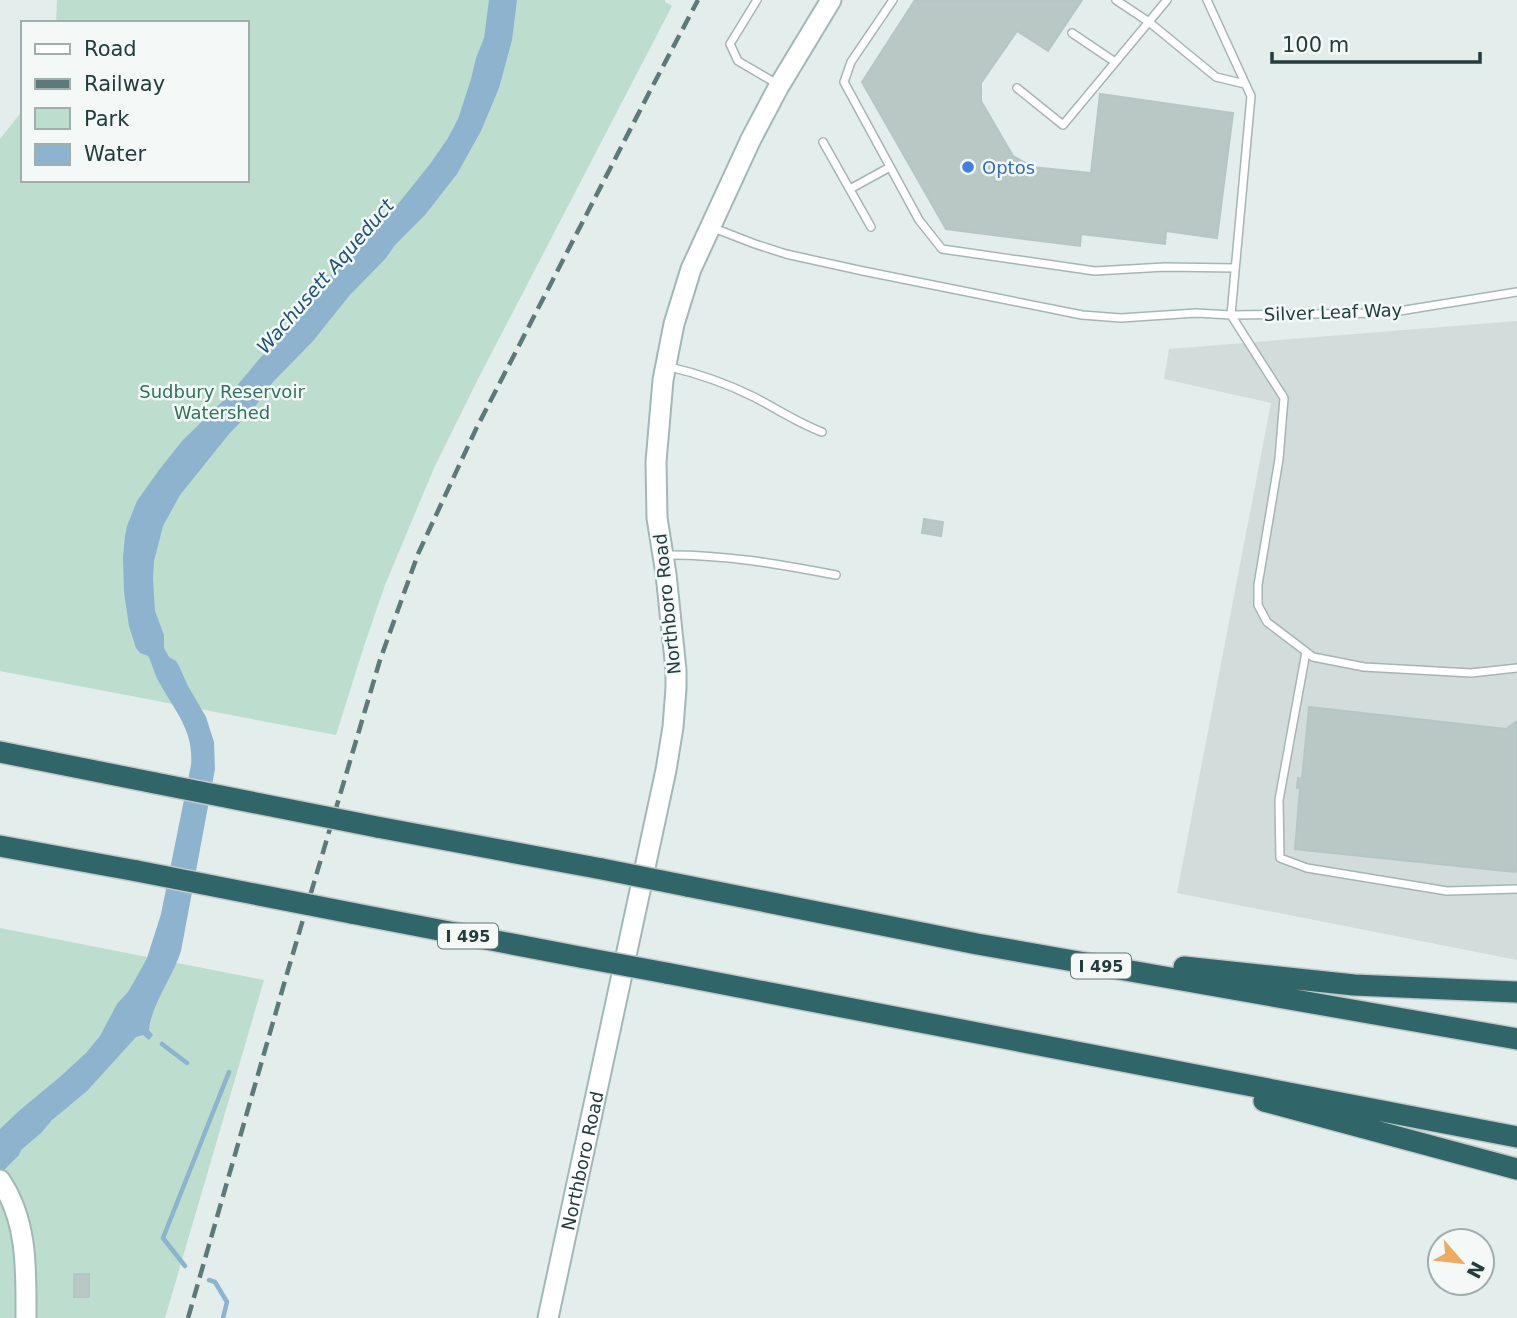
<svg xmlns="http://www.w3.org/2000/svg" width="1517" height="1318" font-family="'DejaVu Sans',sans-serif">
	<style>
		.built { fill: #d2dcda }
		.green { fill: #bdddce }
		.water { fill: #8eb3cf }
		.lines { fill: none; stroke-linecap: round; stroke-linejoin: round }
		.stream { stroke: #8eb3cf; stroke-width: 4.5 }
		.building { fill: #b9c7c5; stroke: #b6c6c4; stroke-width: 2 }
		.service-casing { stroke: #a6b5b3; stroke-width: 10 }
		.secondary-casing { stroke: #a2b8b6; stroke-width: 23 }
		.motorway-casing { stroke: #c1c9c9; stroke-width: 24 }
		.service { stroke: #fff; stroke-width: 7 }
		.secondary { stroke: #fff; stroke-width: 19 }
		.motorway { stroke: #306569; stroke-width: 21 }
		.rail { stroke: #5e7979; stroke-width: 4.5; stroke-dasharray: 14 7; stroke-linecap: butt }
		.motorway-bridge-casing { stroke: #c1c9c9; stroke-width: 24; stroke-linecap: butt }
		.motorway-bridge { stroke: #306569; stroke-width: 21 }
		.shop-dot { fill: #3f7fe0; stroke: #f4f9f8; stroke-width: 2.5 }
		.labels { text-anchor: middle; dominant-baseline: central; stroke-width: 5; stroke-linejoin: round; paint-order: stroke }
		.shield { fill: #f4f9f8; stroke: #627575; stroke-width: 2 }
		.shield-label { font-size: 16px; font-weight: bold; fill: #233d3d }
		.shop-label { font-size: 18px; fill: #366cbe; stroke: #f4f9f8; text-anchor: start }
		.street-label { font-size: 18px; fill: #233d3d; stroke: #f4f9f8 }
		.park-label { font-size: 18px; fill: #2f735c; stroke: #f4f9f8 }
		.water-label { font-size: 19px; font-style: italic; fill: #1f5178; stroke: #f4f9f8 }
	</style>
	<rect width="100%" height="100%" fill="#e3edeb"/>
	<path class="built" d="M1517 321V960L1177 893 1271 403 1164 379 1169 349Z"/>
	<path class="green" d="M57 0H665V2L672 6 477 381 434 468 385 585 365 643 336 735 0 671V139L23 110V180H247V23H56Z
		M0 928 264 980 165 1318H0Z"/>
	<path class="water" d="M489 0H517L512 40 499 88 481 131 457 174 425 215 395 245 386 258 349 296 313 341 273 382 254 408 229 434 180 495 163 526 154 561 153 579 155 611 164 635V648L169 657 176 661 179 666 188 686 206 717 214 742 215 769 181 951C173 977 151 1005 149 1030L153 1035 149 1040 143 1035 136 1037 87 1091 52 1120 41 1133 21 1150 19 1155 0 1174V1129L20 1110 61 1076 86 1053 100 1036 117 1004 128 992 140 971 147 958 161 914 191 765C194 730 174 710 159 682 154 674 153 665 148 656L140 653 136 648 129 626 124 592 123 557 125 536 127 526 137 501 159 470 182 441 229 395 261 357 273 346 308 304 316 290 328 279 338 266 386 219 430 164 448 138 458 119 471 79 476 58 484 38Z"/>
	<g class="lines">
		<path class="stream" d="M162 1044 187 1063
			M185 1266 163 1238 229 1072
			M209 1280 215 1282 227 1302 223 1318"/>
	</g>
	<path class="building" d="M915 0H1082L1048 51 1017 31 981 83V101L1013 156 1032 167 1091 173 1100 94 1233 113 1217 238 1166 231 1165 244 1081 234 1080 246 946 229 862 82Z
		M924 519 943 522 941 536 922 533Z
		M1309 707 1506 729 1517 721V871L1515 872 1295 849 1300 788H1297L1298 778 1302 779Z
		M74 1274H89V1297H74Z"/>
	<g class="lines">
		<g class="service-casing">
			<path id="service" d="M757 0 730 44 738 61 779 85
				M893 0 851 62 844 82 919 220 942 249 1095 271 1165 267 1235 268
				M1116 0 1149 22 1216 77 1245 84
				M1207 0 1251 96 1231 315 1284 398 1279 459 1258 585V605L1267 622 1313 657 1364 667 1471 673 1517 668
				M1072 33 1115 62
				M1017 88 1063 125 1167 0
				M823 142 871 227
				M850 189 890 167
				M711 227 755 244 786 254 863 271 1082 315 1121 318 1196 313 1231 315 1387 313 1517 292
				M666 366C696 373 726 383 754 397 777 409 798 423 822 432
				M663 555C722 554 779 564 836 575
				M1306 652 1279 800 1280 858 1307 868 1447 891 1517 889"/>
		</g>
		<g class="secondary-casing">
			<g id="secondary">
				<path d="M0 1180C28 1221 26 1270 26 1318"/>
				<path id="s1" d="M548 1318 666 770 673 727 676 688V670L666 574 657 518 656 462 663 380 674 324 691 269 751 139 779 86 831 0"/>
			</g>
		</g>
		<g class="motorway-casing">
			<path id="motorway" d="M0 752 155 783
				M377 827 602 869
				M0 846 137 871
				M687 886 977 944 1517 1039
				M351 913 585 958
				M1184 967 1354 985 1517 992
				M666 973 1517 1137
				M1264 1101 1517 1169"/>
		</g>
		<use href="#service" class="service"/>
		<use href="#secondary" class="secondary"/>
		<use href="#motorway" class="motorway"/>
		<path class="rail" d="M188 1318 286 977 380 660 418 554 476 429 650 91 698 0"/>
		<g class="motorway-bridge-casing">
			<path id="motorway-bridge" d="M155 783 377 827
				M602 869 687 886
				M137 871 351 913
				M585 958 666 973"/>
		</g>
		<use href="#motorway-bridge" class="motorway-bridge"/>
	</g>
	<circle class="shop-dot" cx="968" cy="167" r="7"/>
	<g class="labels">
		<g class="shield">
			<rect x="438" y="923.5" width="60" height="25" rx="5"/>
			<rect x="1071" y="953.5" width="60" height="25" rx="5"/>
		</g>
		<g class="shield-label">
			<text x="468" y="936">I 495</text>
			<text x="1101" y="966">I 495</text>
		</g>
		<g class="shop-label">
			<text x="982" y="167">Optos</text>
		</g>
		<g class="street-label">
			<text transform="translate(1333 312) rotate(-2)">Silver Leaf Way</text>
			<text transform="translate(667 604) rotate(-96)">Northboro Road</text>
			<text stroke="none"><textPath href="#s1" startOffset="161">Northboro Road</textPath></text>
		</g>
		<g class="park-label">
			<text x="222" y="391">Sudbury Reservoir<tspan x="222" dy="21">Watershed</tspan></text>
		</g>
		<g class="water-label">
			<text transform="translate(325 276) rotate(-49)">Wachusett Aqueduct</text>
		</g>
	</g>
	<rect x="21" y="21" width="228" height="161" fill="#f4f9f8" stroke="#a0aead" stroke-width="2"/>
	<rect x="35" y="44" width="35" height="10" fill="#ffffff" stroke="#a0aead" stroke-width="2"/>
	<text x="84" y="56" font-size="21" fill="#233d3d">Road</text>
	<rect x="35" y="79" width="35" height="10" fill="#5e7979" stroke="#a0aead" stroke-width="2"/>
	<text x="84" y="91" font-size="21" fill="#233d3d">Railway</text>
	<rect x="35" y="108" width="35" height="21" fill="#bdddce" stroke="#a0aead" stroke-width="2"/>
	<text x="84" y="126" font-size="21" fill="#233d3d">Park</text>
	<rect x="35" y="144" width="35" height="21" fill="#8eb3cf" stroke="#a0aead" stroke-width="2"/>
	<text x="84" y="161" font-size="21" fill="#233d3d">Water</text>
	<g transform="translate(1461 1262) rotate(118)"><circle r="33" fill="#f4f9f8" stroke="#a0aead" stroke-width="2"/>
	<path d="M0-5L12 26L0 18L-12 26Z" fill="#edaa61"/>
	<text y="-10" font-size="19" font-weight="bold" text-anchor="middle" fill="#233d3d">N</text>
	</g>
	<path d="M1272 52v10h208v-10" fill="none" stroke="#233d3d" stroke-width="3.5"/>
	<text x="1282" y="52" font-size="21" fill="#233d3d" stroke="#f4f9f8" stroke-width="5" paint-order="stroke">100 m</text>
</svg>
